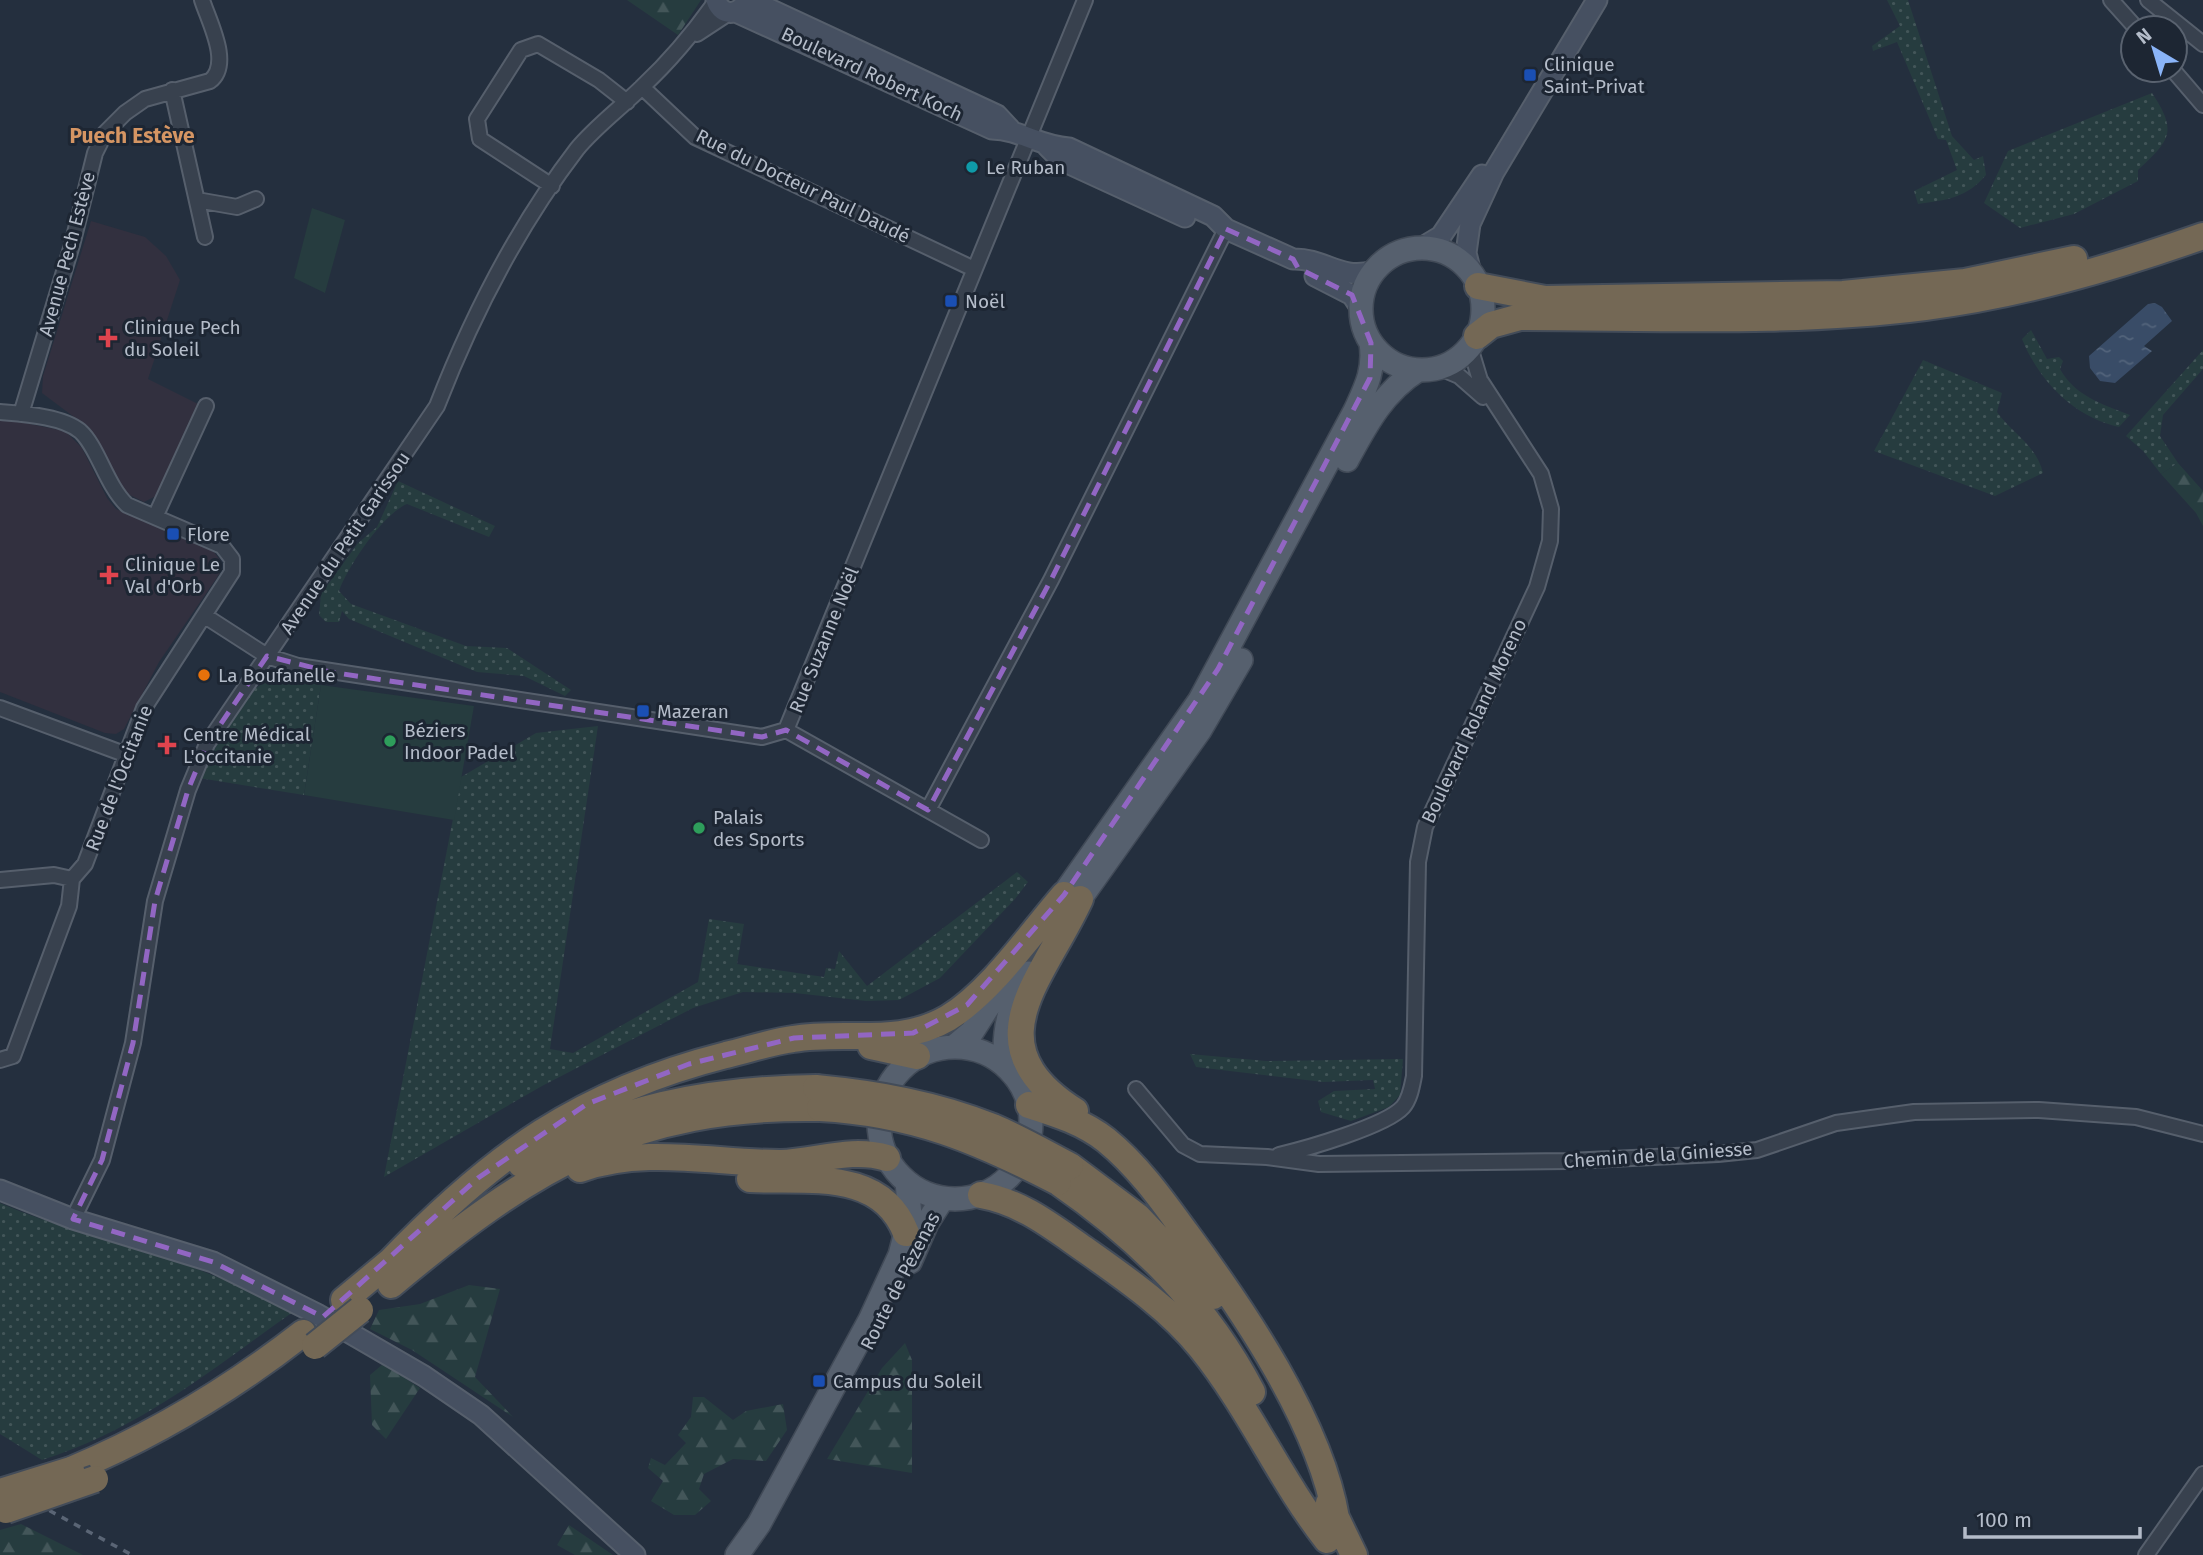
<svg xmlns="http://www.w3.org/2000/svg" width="2203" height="1555" font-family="'Fira Sans',sans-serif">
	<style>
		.medical { fill: #32303f }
		.grass { fill: url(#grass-dots) }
		.forest { fill: url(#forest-firs) }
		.garden { fill: #263c3f }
		.water { fill: url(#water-ripples) }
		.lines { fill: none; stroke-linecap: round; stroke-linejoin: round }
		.street-casing { stroke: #565f6c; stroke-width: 18 }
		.secondary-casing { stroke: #565f6c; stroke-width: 23 }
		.primary-casing { stroke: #414a57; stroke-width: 26 }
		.highway-casing { stroke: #434c59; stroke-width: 30 }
		.street { stroke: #38414e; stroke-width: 14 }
		.secondary { stroke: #465061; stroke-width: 19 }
		.primary { stroke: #56606e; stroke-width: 23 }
		.highway { stroke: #746855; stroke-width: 26 }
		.rail { stroke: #5a6575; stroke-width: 3.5; stroke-dasharray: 7 7; stroke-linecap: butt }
		.highway-bridge-casing { stroke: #434c59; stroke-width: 30; stroke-linecap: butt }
		.highway-bridge { stroke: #746855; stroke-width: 26 }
		.marked { fill: none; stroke: #9266c3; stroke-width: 5; stroke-dasharray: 14 9; stroke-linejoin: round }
		.transit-dot { fill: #1a4fb4; stroke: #1d2633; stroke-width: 2.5 }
		.culture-dot { fill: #0f9aa8; stroke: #1d2633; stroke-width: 2.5 }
		.health-dot { fill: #e0444e; stroke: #1d2633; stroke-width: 2.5 }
		.food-dot { fill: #e8710a; stroke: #1d2633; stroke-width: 2.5 }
		.leisure-dot { fill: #2e9e5b; stroke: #1d2633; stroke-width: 2.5 }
		.labels { text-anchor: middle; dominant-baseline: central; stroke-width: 6; stroke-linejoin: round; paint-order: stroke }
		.poi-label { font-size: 19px; fill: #b4bcc9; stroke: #1d2633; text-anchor: start }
		.street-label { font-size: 19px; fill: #b4bcc9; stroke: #1d2633 }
		.neighbourhood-label { font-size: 21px; font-weight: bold; fill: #d59563; stroke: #1d2633 }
	</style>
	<defs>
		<pattern id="grass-dots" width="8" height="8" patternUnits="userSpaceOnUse" patternTransform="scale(1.75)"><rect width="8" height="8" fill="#263c3f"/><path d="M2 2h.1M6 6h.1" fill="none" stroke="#435659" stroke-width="1.8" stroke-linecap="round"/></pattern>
		<pattern id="forest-firs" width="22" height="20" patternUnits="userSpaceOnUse" patternTransform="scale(1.75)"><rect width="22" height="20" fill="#263c3f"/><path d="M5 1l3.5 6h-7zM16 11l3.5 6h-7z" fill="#435659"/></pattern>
		<pattern id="water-ripples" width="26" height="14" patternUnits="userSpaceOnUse" patternTransform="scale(1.75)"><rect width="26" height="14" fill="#394c67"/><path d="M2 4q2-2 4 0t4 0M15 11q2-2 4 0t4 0" fill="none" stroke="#53647b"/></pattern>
	</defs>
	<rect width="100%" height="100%" fill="#242f3e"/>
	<path class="medical" d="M91 221 145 237 166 256 180 280 148 379 200 405 156 496 144 502 122 491 90 429 42 393 43 376Z
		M0 418 65 431 82 448 107 498 116 509 214 552 220 560 221 571 216 579 159 662 124 729 116 734 105 733 0 692Z"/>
	<path class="grass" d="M1887 0H1908L1952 136 1974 160 1983 156 1986 175C1967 198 1946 200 1918 204L1914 191 1957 170 1946 140 1938 139 1897 42 1873 51 1872 46 1900 26Z
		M2152 93C2178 132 2170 140 2138 170V181L2074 214 2020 228 1984 203 2008 151Z
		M2031 330 2047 359 2059 357 2063 361 2060 369C2075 396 2102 404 2130 415L2119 427C2074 417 2039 381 2022 339Z
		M2203 350V369L2163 415 2160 436 2178 463 2161 474 2143 451 2126 436Z
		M1923 360 2002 393 1997 412C2012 433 2037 446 2043 473L1995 496 1874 451Z
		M398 481 495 526 489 537 407 504C383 514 348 566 339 591L351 604 466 646 507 648 571 690 565 696 524 676 477 672 349 619 342 611 339 622H326L319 615 321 594 358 543 377 527Z
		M280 673 321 685 304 795 199 778 244 695Z
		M598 726 550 1049 573 1053 698 982 709 919 744 924 737 964 824 977 826 968 835 969 839 951 867 986 1017 872 1028 882 1015 899 940 978 899 1000 866 1001 795 993 743 992 693 1008 542 1086 384 1177 461 777 536 733Z
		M1190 1054 1266 1061 1403 1059 1400 1095 1389 1107 1351 1121 1321 1112 1318 1101 1334 1091 1375 1089 1373 1080 1323 1082 1196 1067Z
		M0 1203C51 1226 106 1237 159 1255 205 1271 250 1290 293 1312 209 1371 142 1428 42 1460L0 1434Z"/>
	<path class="forest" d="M627 0H701L678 35Z
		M2178 463 2203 491V526L2196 513 2161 474Z
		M469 1285 500 1289 475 1377 513 1417 412 1350 370 1329 379 1310 420 1304Z
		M905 1343 912 1360V1473L827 1459 882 1368Z
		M383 1364 420 1388 386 1439 372 1425 370 1375Z
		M693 1397H704L733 1420 746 1411 783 1404 787 1430 766 1461 733 1459 704 1474 699 1489 711 1501 695 1515H674L651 1501 663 1481 648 1468 651 1458 665 1465 686 1443 678 1435 691 1417Z
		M21 1524 83 1555H0V1530Z
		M569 1525 613 1555H575L557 1545Z"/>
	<path class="garden" d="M312 208 345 220 325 293 294 278Z
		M321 685 474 706 454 820 304 795Z"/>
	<path class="water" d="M2155 303 2162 307 2172 321 2144 346 2152 351 2115 383 2100 381 2090 368 2089 356 2148 304Z"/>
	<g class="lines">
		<g class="street-casing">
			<path id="street" d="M2111 0 2136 28
				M2148 0 2203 44
				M697 34 729 13
				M2173 70 2203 105
				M642 87 695 137 974 269
				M172 90 205 237
				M552 186 480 139 477 119 521 50 538 44 599 80 627 102
				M197 200 237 207 256 199
				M1440 368 1459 376 1483 397
				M0 412C23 414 62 416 80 431 98 447 106 485 127 505L222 546 232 559V572L144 708 85 864 72 879 54 875 0 880
				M21 414 72 245 95 153 105 133 125 113 145 99 210 81C232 64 209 22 202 0
				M155 517 206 406
				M205 616 267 656 298 666 762 737 786 730 1085 0
				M0 708 127 755
				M786 730 981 840
				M928 810 1051 580 1226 229
				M0 1060 13 1056 69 906 72 879
				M1136 1089 1183 1145 1200 1154 1267 1157 1319 1164 1568 1161 1718 1154 1757 1150 1836 1123 1914 1112 2039 1110 2136 1117 2203 1134
				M1279 1155C1305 1149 1386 1126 1403 1107 1410 1099 1412 1086 1414 1076L1418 862 1425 827 1537 587 1550 541 1551 509 1541 474 1480 380 1470 347
				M73 1219 102 1160 133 1043 155 901 188 790 207 744 437 406C472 316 518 226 577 149 596 126 622 107 643 86 671 60 694 32 716 1
				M2146 1555 2203 1474"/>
		</g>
		<g class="secondary-casing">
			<path id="secondary" d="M716 0C720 14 735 17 744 5
				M750 0 997 115 1010 129
				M736 12 992 129C1021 130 1039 146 1069 148L1213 216 1226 229 1293 259C1325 258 1339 281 1374 271
				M1047 146 1061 160 1185 217
				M1421 248 1441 236 1482 175
				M1471 273 1466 253 1470 224 1494 172 1597 0
				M1315 276 1352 295 1360 307
				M0 1190 73 1219 213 1262 317 1314 424 1376 481 1415 635 1555"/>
		</g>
		<g class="primary-casing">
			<path id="primary" d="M1361 309a61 61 0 1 1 122 0a61 61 0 1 1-122 0Z
				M1347 460C1366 425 1383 392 1418 370
				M1054 908 1200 700 1355 411C1366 387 1375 370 1371 343
				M1070 913 1200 730 1241 660
				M955 1046 972 1032 1011 971
				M879 1123a76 76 0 1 1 152 0a76 76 0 1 1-152 0Z
				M1006 1066C1002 1030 1010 1003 1029 973
				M910 1262 927 1223 943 1198
				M737 1555 759 1524 870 1320 900 1255 910 1216 907 1182"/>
		</g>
		<g class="highway-casing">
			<path id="highway" d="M1478 286 1545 299 1843 294 1965 282 2074 259
				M1477 336 1491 325 1520 317C1654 317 1791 324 1925 307 2020 295 2112 268 2203 236
				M871 1046 917 1056
				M1029 1105C1057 1114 1083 1122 1106 1140 1138 1166 1162 1200 1186 1233 1243 1310 1320 1423 1336 1518
				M1075 1111C970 1044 1043 980 1080 899
				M521 1164C611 1107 711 1089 816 1088
				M1070 1166 1138 1217 1213 1296
				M580 1169C645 1146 713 1163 780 1163 816 1162 851 1147 887 1158
				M750 1179C808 1182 881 1168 906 1233
				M1058 1182C1139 1238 1206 1304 1252 1392
				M981 1195C1021 1202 1051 1226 1084 1249 1125 1278 1170 1309 1201 1348 1250 1409 1280 1480 1327 1540
				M389 1263C492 1156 580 1092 726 1055 748 1050 770 1042 793 1039 846 1030 899 1047 948 1018 992 991 1030 934 1064 895
				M391 1285C531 1168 631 1105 820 1108
				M344 1300 403 1251
				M71 1470C155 1435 230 1390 303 1333
				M1329 1503 1354 1555"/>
		</g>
		<use href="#street" class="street"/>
		<use href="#secondary" class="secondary"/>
		<use href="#primary" class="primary"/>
		<use href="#highway" class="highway"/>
		<path class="rail" d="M0 1484 132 1555"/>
		<g class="highway-bridge-casing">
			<path id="highway-bridge" d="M816 1088C878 1094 935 1104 993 1127 1019 1138 1045 1153 1070 1166
				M820 1108C913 1113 977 1140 1058 1182
				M315 1346 360 1310
				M0 1492 71 1470
				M6 1510 95 1479"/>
		</g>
		<use href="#highway-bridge" class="highway-bridge"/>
	</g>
	<path class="marked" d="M1226 229 1293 259 1298 268 1352 295 1371 343 1370 378 1218 669 1064 895 967 1005 913 1033 794 1038 689 1064 587 1104 478 1178 323 1317 213 1262 73 1219 102 1160 133 1043 155 901 188 790 207 744 267 656 330 672 762 737 786 730 928 810 1051 580Z"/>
	<g class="transit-dot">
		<rect x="1523" y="68" width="14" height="14" rx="3.5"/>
		<rect x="944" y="294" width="14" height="14" rx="3.5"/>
		<rect x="166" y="527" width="14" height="14" rx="3.5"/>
		<rect x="636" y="704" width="14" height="14" rx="3.5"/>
		<rect x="812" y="1374" width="14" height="14" rx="3.5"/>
	</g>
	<circle class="culture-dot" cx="972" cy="167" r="7"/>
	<g class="health-dot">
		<path d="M104.5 327.5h7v7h7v7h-7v7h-7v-7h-7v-7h7z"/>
		<path d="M105.5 564.5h7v7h7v7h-7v7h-7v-7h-7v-7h7z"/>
		<path d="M163.5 734.5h7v7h7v7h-7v7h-7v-7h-7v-7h7z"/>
	</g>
	<circle class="food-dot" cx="204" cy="675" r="7"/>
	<g class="leisure-dot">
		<circle cx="390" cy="741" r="7"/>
		<circle cx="699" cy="828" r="7"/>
	</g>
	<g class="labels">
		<g class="poi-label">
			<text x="1544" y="64">Clinique<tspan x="1544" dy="22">Saint-Privat</tspan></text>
			<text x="986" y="167">Le Ruban</text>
			<text x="965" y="301">Noël</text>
			<text x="124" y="327">Clinique Pech<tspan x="124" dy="22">du Soleil</tspan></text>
			<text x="187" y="534">Flore</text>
			<text x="125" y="564">Clinique Le<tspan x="125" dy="22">Val d'Orb</tspan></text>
			<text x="218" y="675">La Boufanelle</text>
			<text x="657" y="711">Mazeran</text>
			<text x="404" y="730">Béziers<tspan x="404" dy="22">Indoor Padel</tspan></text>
			<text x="183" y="734">Centre Médical<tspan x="183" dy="22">L'occitanie</tspan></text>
			<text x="713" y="817">Palais<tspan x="713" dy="22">des Sports</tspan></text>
			<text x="833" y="1381">Campus du Soleil</text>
		</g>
		<g class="street-label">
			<text transform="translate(872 74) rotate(25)">Boulevard Robert Koch</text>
			<text transform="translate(803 186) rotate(26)">Rue du Docteur Paul Daudé</text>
			<text transform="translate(67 254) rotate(-75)">Avenue Pech Estève</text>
			<text transform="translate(345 543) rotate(-56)">Avenue du Petit Garissou</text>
			<text transform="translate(824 640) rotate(-68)">Rue Suzanne Noël</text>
			<text transform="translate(1474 721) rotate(-65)">Boulevard Roland Moreno</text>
			<text transform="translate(119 778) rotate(-69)">Rue de l'Occitanie</text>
			<text transform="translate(1658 1155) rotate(-4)">Chemin de la Giniesse</text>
			<text transform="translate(900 1281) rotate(-63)">Route de Pézenas</text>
		</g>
		<g class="neighbourhood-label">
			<text x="132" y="136">Puech Estève</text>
		</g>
	</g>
	<g transform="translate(2154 49) rotate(322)"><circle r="33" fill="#1d2633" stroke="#59626f" stroke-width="2"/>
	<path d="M0-5L12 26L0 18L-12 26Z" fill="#8ab4f8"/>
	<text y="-10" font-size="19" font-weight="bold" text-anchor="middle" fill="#b4bcc9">N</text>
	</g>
	<path d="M1965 1527v10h175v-10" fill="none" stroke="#b4bcc9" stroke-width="3.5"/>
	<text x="1976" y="1527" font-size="21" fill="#b4bcc9" stroke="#1d2633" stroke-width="5" paint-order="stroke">100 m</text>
</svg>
